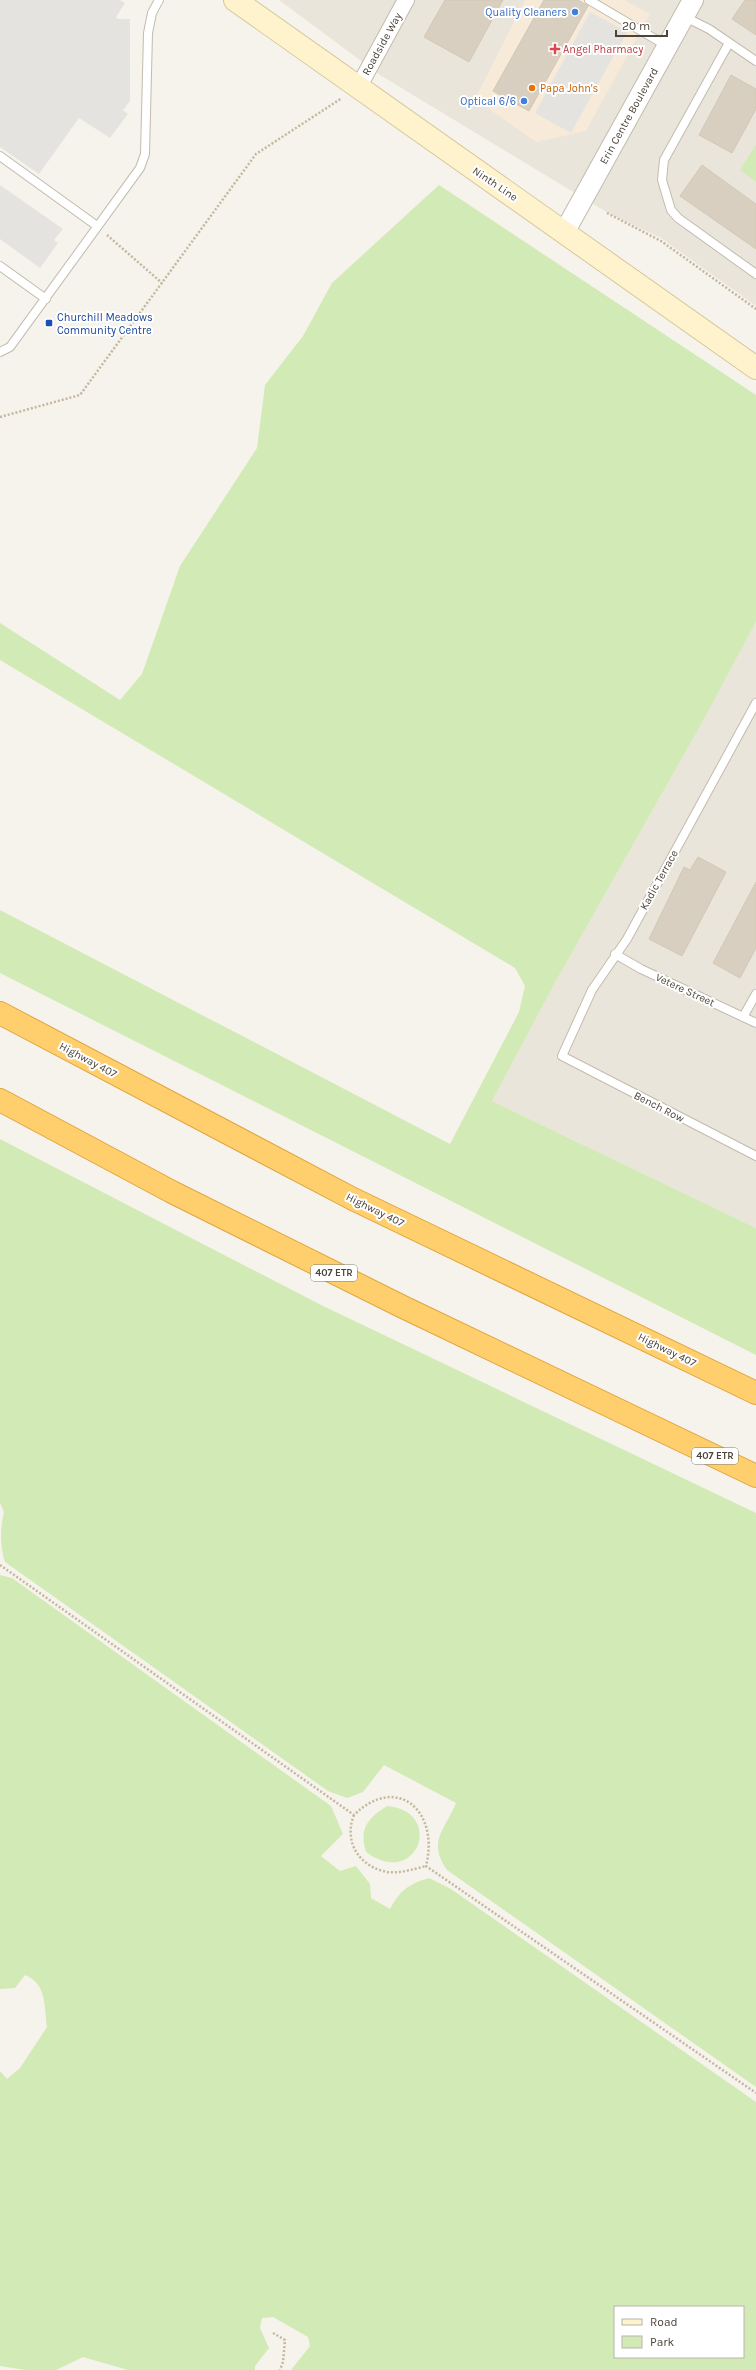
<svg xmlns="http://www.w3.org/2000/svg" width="756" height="2370" font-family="Karla,sans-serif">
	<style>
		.residential { fill: #eae5da }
		.commercial { fill: #f7ead8 }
		.green { fill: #d2eab5; fill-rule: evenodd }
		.parking { fill: #e5e3e0 }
		.building { fill: #d8cfc1; stroke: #d3c7b4 }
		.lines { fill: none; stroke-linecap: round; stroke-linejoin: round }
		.service-casing { stroke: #c2bbae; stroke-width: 10 }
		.minor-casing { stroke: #c2bbae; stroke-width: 18 }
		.tertiary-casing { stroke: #c2bbae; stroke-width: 22 }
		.secondary-casing { stroke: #d6c79b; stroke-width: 24 }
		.motorway-casing { stroke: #e0a43c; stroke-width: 24 }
		.path { stroke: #c4b79f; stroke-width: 2.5; stroke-dasharray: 2 2; stroke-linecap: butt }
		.service { stroke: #fff; stroke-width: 8 }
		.minor { stroke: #fff; stroke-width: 16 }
		.tertiary { stroke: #fff; stroke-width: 20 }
		.secondary { stroke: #fff3cd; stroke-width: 22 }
		.motorway { stroke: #ffcf6e; stroke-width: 22 }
		.shop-dot { fill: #3f7fe0; stroke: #fff; stroke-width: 1.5 }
		.health-dot { fill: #e0444e; stroke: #fff; stroke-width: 1.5 }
		.food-dot { fill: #e8710a; stroke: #fff; stroke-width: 1.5 }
		.transit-dot { fill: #1a4fb4; stroke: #fff; stroke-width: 1.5 }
		.labels { text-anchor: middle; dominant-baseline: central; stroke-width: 4; stroke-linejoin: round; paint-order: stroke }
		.shield { fill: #fff; stroke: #817c74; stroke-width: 1 }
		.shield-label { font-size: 10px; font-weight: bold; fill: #4b4439 }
		.shop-label { font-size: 11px; fill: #366cbe; stroke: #fff; text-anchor: end }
		.street-label { font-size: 11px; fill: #4b4439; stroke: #fff }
		.health-label { font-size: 11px; fill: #be3a42; stroke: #fff; text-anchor: start }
		.food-label { font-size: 11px; fill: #c56008; stroke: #fff; text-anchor: start }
		.transit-label { font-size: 11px; fill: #164399; stroke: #fff; text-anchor: start }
	</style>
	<rect width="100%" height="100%" fill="#f6f3ec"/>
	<path class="residential" d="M279 0H756V306L661 238 608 213 380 75Z
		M756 622V1228L492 1101 556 981 703 721Z"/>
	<path class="commercial" d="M525 0H624L650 14 586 131 536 142 475 99Z"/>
	<path class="green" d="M756 144V182L740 170Z
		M439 185 756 395V622L703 721 556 981 492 1101 756 1228V1355L0 973V910L450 1144 519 1012 525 986 515 968 0 660V623L120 700 142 674 180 566 257 448 265 385 303 336 332 283Z
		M0 1139 321 1305 756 1513V2087L447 1870C427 1841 445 1830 456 1803L384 1765 363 1792 347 1798 328 1791 5 1562C0 1548 0 1528 4 1512L0 1503Z
		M0 1575 12 1578 331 1806 343 1834 321 1856 340 1871 356 1866 370 1884 371 1898 390 1909C400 1891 408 1884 429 1878L451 1889 756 2102V2370H291L310 2346 308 2337 273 2317 262 2318 260 2328 269 2348 255 2366V2370H128L83 2357 56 2370H26L0 2366V2071L7 2079 20 2068 47 2027C44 2006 47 1984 25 1975L15 1988 0 1989ZM615 2307H743V2357H615Z
		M387 1806C445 1811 418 1890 366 1852 359 1828 367 1819 387 1806Z"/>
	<path class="parking" d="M0 0H120L125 3 116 17 118 19H130V101L123 110 128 114 110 138 79 118 39 174 0 147Z
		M590 12 627 32 571 133 535 113Z
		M0 185 63 229 54 240 58 243 40 268 0 239Z"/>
	<path class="building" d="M445 0H503L469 62 424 37Z
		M544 0H578L588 6 529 111 493 91Z
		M745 0H756V35L732 19Z
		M731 75 756 89V109L732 153 699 135Z
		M702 165 756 204V249L680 196Z
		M698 857 726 872 682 956 649 939 684 867 690 870Z
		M756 882V948L740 978 713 963Z"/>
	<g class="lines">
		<g class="service-casing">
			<path id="service" d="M589 0 667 46
				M685 17 709 29 756 61
				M729 43 664 160 662 180 671 210 678 218 756 274
				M0 156 97 226
				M0 266 46 299
				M0 352 10 347 140 168 145 154 148 33 152 13 159 0
				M756 703 627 939 592 990 562 1056 756 1156
				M615 954 641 969 756 1023
				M743 1017 756 994"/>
		</g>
		<g class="minor-casing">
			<path id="minor" d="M358 88 406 0"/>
		</g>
		<g class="tertiary-casing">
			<path id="tertiary" d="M565 231 693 0"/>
		</g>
		<g class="secondary-casing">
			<path id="secondary" d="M235 0 756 368"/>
		</g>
		<g class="motorway-casing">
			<path id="motorway" d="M0 1013 353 1199 756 1393
				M0 1100 172 1192 403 1307 756 1476"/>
		</g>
		<path class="path" d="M607 213 661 241 756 309
			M107 235 162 283
			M0 417 80 395 256 154 342 98
			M0 1565 354 1815C397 1773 440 1811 426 1866L756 2093
			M354 1815C344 1840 357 1864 383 1871 396 1875 414 1869 426 1866
			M273 2333 285 2340 283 2362 280 2370"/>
		<use href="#service" class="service"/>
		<use href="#minor" class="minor"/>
		<use href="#tertiary" class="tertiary"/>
		<use href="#secondary" class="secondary"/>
		<use href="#motorway" class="motorway"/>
	</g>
	<g class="shop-dot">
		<circle cx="575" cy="12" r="4"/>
		<circle cx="524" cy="101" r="4"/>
	</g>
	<path class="health-dot" d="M553 43h4v4h4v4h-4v4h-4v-4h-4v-4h4z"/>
	<circle class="food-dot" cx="532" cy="88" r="4"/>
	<rect class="transit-dot" x="45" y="319" width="8" height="8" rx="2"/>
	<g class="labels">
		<g class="shield">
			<rect x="311" y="1265" width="46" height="16" rx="3"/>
			<rect x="692" y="1448" width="46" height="16" rx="3"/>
		</g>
		<g class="shield-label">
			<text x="334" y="1273">407 ETR</text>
			<text x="715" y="1456">407 ETR</text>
		</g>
		<g class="shop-label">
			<text x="567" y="12">Quality Cleaners</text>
			<text x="516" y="101">Optical 6/6</text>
		</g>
		<g class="street-label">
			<text transform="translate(382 44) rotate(-61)">Roadside Way</text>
			<text transform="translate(629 116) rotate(-61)">Erin Centre Boulevard</text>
			<text transform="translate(495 184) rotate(34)">Ninth Line</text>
			<text transform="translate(659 880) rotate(-61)">Kadic Terrace</text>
			<text transform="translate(685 990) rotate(25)">Vetere Street</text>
			<text transform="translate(88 1060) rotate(28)">Highway 407</text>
			<text transform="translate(659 1107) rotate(27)">Bench Row</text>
			<text transform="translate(375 1210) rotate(26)">Highway 407</text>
			<text transform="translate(667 1350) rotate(26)">Highway 407</text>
		</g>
		<g class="health-label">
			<text x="563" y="49">Angel Pharmacy</text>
		</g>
		<g class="food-label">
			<text x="540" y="88">Papa John's</text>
		</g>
		<g class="transit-label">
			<text x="57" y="317">Churchill Meadows<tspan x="57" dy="13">Community Centre</tspan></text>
		</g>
	</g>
	<rect x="614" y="2306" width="130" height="52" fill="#ffffff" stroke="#b7b4b0"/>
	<rect x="622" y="2319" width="20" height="6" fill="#fff3cd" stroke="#b7b4b0"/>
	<text x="650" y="2326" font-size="12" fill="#4b4439">Road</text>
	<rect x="622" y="2336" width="20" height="12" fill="#d2eab5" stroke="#b7b4b0"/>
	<text x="650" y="2346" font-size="12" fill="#4b4439">Park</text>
	<path d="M616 30v6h51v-6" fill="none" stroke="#4b4439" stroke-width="2"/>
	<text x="622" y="30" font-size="12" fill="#4b4439" stroke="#ffffff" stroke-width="3" paint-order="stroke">20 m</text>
</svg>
